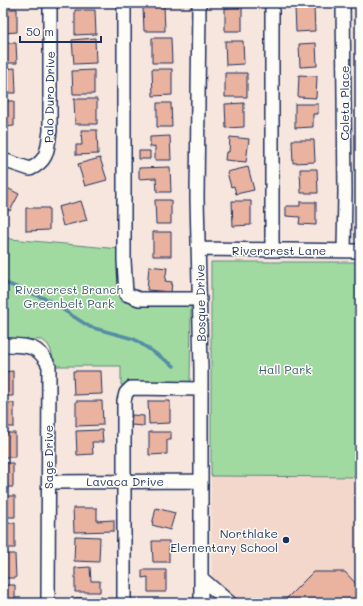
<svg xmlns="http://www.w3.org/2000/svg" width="363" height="606" font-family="Mali,sans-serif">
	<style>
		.built { fill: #f3d7cb }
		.green { fill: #a1daa0; stroke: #5e847f }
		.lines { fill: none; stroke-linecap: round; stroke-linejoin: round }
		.stream { stroke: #558da5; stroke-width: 3.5 }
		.building { fill: #eab3a0; stroke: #1b2f5e }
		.minor-casing { stroke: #1b2f5e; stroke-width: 16 }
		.minor { stroke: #fdfcf7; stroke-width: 13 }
		.poi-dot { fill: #1b2f5e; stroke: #fdfcf7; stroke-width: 1.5 }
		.labels { text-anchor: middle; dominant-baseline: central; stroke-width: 3; stroke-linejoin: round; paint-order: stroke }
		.street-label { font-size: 12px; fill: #1b2f5e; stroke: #fdfcf7 }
		.park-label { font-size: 12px; fill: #3c5a6e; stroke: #fdfcf7 }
		.poi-label { font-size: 12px; fill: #1b2f5e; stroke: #fdfcf7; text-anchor: end }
	</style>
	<rect width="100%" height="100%" fill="#f7e6dd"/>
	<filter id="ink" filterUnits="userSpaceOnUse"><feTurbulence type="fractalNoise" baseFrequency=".025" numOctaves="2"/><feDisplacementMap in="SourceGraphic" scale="8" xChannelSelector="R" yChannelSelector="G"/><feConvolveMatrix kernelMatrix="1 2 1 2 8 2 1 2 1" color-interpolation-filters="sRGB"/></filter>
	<g filter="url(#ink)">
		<path class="built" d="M211 476 360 477V603H212Z"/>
		<path class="green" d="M3 235 10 239 120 249 121 302H191L190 383 178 386 121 385V366H53C52 355 53 346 42 340L3 338Z
			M211 262H360V477L211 476Z"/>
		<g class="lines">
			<path class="stream" d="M3 282 46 299 90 327 134 339 174 366"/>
		</g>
		<path class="building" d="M78 3H97V5H78Z
			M164 6 165 31H144L143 7Z
			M242 7V31H225V8Z
			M295 7H314L315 31 296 32Z
			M3 9H17V32L3 33Z
			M75 10H95L96 34 75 35Z
			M95 38 96 63 74 64 72 40Z
			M152 38H171L172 63H152Z
			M225 41H243L244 64 226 65Z
			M3 43H16L17 63H3Z
			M316 43 317 66 300 67 299 44Z
			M15 68 16 93H3V69Z
			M152 69H172V95L153 96Z
			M94 70V94H73L72 71Z
			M225 73H247V97H225Z
			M299 75 317 76 316 98 298 97Z
			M74 99H97V124H75Z
			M3 101H14V126L3 127Z
			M157 103H171L172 127H157Z
			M244 103V127L226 128 225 104Z
			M295 104H318V114H313V127L295 128Z
			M81 130H97L98 154 76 155V145H82Z
			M170 136 171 160H155V146L150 147V137Z
			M230 137 249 139 246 162 225 160 226 152H229Z
			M292 140H314L315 162 293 163Z
			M139 151H150V159H139Z
			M100 158 107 180 85 186 78 164Z
			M170 167 171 192H157L156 178 139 179V168Z
			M248 167 254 190 236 194 234 186 231 187 227 172Z
			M300 169H317L318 193H301Z
			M3 186 19 194 10 211 3 207Z
			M155 200H171V224H156Z
			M81 201 87 220 63 226 58 207Z
			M232 201H251V225L233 226Z
			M300 202H316V225L299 224 300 217 286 216V206H300Z
			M26 208H49V230L26 231Z
			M153 232H171V256H153Z
			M149 266 167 268 165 281 172 282 171 292 147 290Z
			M13 371V396H3V372Z
			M73 371H101L102 394 74 395Z
			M76 401H102L103 425 76 426Z
			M148 401H170V423L149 424Z
			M3 403H14V427H3Z
			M132 415 144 416V426L131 425Z
			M102 430 103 442H92L93 454 77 455 76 431Z
			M149 432H171V440H167V454L149 455Z
			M3 433H15V457H3Z
			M3 463H13V487H3Z
			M3 496H15V517H3Z
			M73 508H97V521L114 520V531L74 532Z
			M156 508 175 513 170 530 152 525Z
			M3 523H15V548H3Z
			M75 536 100 537 99 562 74 561Z
			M152 541H169V562H153Z
			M3 554H15L16 578H3Z
			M90 567 91 581H100V592H75V568Z
			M142 570H166V592H148V577L142 578Z
			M313 572H345L360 588V603H282Z
			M3 585H15V603H3Z
			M102 597V603H75V598Z"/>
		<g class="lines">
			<g class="minor-casing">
				<path id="minor" d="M124 3V260L126 294 139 299H200
					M199 3 197 198 201 368V603
					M343 3 345 192 344 251
					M3 160 30 169C49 160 47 149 50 131V3
					M199 249 360 251
					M272 250V3
					M3 345C25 346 38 343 49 366L48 603
					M49 482 200 481
					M201 578 230 603
					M124 603V401L126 393 131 388 201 389"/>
			</g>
			<use href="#minor" class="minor"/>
		</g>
	</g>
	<circle class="poi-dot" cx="286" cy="540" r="4"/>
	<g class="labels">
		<g class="street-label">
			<text transform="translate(49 97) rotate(-89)">Palo Duro Drive</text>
			<text transform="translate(344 103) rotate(-90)">Coleta Place</text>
			<text x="279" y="250">Rivercrest Lane</text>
			<text transform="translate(200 303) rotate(-91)">Bosque Drive</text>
			<text transform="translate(48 457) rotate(-90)">Sage Drive</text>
			<text x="125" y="481">Lavaca Drive</text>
		</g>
		<g class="park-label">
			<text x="69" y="289">Rivercrest Branch<tspan x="69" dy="14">Greenbelt Park</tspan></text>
			<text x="285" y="369">Hall Park</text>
		</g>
		<g class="poi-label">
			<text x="278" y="533">Northlake<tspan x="278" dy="14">Elementary School</tspan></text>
		</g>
	</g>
	<rect width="363" height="606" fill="none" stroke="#fdfcf7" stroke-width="16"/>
	<rect x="8" y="8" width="347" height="590" fill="none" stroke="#1b2f5e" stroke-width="1.5" filter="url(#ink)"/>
	<path d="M20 36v6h81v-6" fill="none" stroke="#1b2f5e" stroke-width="2"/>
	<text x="26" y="36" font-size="12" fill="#1b2f5e" stroke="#fdfcf7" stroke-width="3" paint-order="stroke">50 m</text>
</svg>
